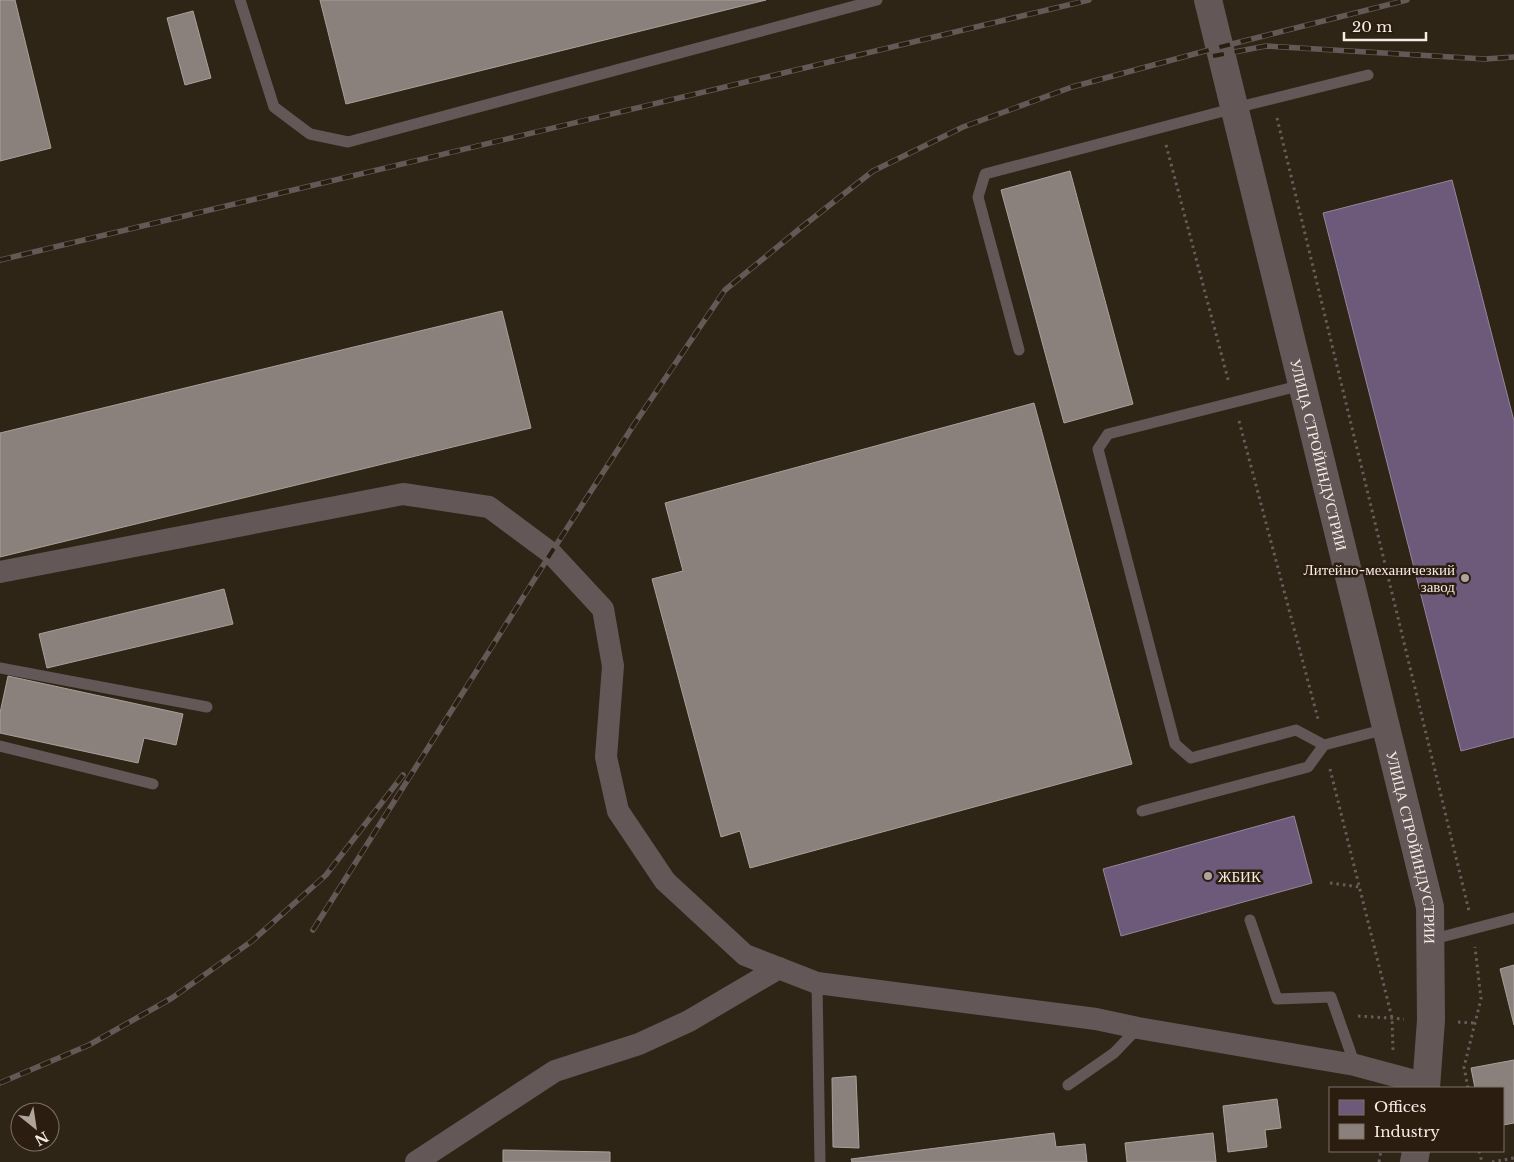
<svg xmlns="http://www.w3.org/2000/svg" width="1514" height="1162" font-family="'Libre Baskerville',serif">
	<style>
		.industrial { fill: #2f2517; fill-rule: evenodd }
		.offices { fill: #6d597a; stroke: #96859a }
		.industry { fill: #8a817c; stroke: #aaa19b }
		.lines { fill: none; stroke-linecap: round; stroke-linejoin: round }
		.path { stroke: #665d5b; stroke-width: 3; stroke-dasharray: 2.5 4; stroke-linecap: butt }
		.service { stroke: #635857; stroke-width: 11 }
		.minor { stroke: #635857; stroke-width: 22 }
		.tertiary { stroke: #635857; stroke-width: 28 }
		.rail-casing { stroke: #635a57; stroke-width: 5.5 }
		.rail { stroke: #2c1d11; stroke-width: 4; stroke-dasharray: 11; stroke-linecap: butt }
		.poi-dot { fill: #ada49c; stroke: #2c1d11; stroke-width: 2 }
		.labels { text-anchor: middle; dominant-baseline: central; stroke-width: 5; stroke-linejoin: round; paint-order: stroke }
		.street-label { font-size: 15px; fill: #f6ece4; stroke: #2c1d11 }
		.poi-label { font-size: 15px; fill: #f6ece4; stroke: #2c1d11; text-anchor: end }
	</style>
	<rect width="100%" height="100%" fill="#261e17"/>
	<path class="industrial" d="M0 0H1514V1162H0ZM1330 1088H1503V1151H1330ZM20 1112H50V1142H20Z"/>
	<path class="offices" d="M1452 180 1514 421V737L1461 751 1323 213Z
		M1294 816 1312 883 1121 936 1103 869Z"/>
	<path class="industry" d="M0 0H15L51 148 0 161Z
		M320 0H766L346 104Z
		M193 11 211 78 185 85 167 18Z
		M1070 171 1133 404 1064 423 1001 190Z
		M502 311 531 428 0 557V433Z
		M1034 403 1132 764 750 868 740 831 721 837 652 579 683 571 665 503Z
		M224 589 233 624 47 668 39 634Z
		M8 676 183 714 176 745 144 738 138 763 0 733V713Z
		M1514 965V1025L1500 969Z
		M1514 1060V1123L1503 1125V1088H1475L1471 1068Z
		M856 1076 859 1148 833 1147 832 1078Z
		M1277 1099 1281 1128 1265 1130 1267 1147 1228 1152 1223 1106Z
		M1054 1133 1056 1147 1085 1144 1087 1162H852L851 1159Z
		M1213 1133 1216 1162H1127L1125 1143Z
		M503 1150 610 1152V1162H503Z"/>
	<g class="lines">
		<path class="path" d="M1277 118 1469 911
			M1166 145 1229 383
			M1239 421 1318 719
			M1330 769 1392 1018 1393 1050
			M1330 883 1360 887
			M1358 1016 1404 1019
			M1458 1022 1475 1023
			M1468 1088 1464 1067 1481 999 1475 947
			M1479 1151 1482 1162
			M1379 1162 1381 1151
			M1492 1162 1514 1158"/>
		<path class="service" d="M240 0 274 107 310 134 348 142 877 0
			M1019 350 978 197 985 174 1235 108 1368 75
			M1302 385 1108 434 1098 449 1175 744 1191 758 1296 730 1324 745
			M0 668 207 707
			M0 746 153 784
			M1142 811 1308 767 1324 745 1386 729
			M1250 920 1277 999 1331 997 1355 1065
			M1430 940 1514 918
			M817 983 820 1162
			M1068 1085 1114 1053 1138 1028"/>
		<path class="minor" d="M0 572 403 494 489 507 551 553 603 609 613 666 606 757 618 811 665 881 745 955 817 983 1096 1019 1138 1028 1355 1065 1426 1084
			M416 1162 555 1071 639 1044 689 1021 779 968"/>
		<g class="tertiary">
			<path id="s1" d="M1208 0 1430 907 1431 1020 1426 1088"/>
			<path d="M1414 1162 1416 1151"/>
		</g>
		<g class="rail-casing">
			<path id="rail" d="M1213 56 1266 46 1485 59 1514 57
				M0 260 1089 0
				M313 930 551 553 635 423 725 290 803 226 873 171 963 127 1072 87 1220 47 1407 0
				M0 1083 89 1045 172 998 252 941 326 875 403 775"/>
		</g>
		<use href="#rail" class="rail"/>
	</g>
	<g class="poi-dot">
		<circle cx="1465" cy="578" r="5"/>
		<circle cx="1208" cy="876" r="5"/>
	</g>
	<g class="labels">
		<g class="street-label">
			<text stroke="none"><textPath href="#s1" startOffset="468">УЛИЦА СТРОЙИНДУСТРИИ</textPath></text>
			<text stroke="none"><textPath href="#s1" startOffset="872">УЛИЦА СТРОЙИНДУСТРИИ</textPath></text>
		</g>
		<g class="poi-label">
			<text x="1455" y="569">Литейно-механичезкий<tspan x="1455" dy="17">завод</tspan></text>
			<text x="1218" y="876" text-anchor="start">ЖБИК</text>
		</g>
	</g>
	<rect x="1329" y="1087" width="175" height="65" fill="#2c1d11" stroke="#7d7065"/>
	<rect x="1339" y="1100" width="25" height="15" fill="#6d597a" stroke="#7d7065"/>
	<text x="1374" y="1112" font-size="15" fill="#f6ece4">Offices</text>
	<rect x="1339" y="1124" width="25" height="15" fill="#8a817c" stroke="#7d7065"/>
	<text x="1374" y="1137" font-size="15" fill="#f6ece4">Industry</text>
	<g transform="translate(35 1127) rotate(150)"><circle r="24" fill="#2c1d11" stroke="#7d7065"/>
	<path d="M0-4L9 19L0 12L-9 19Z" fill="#ada49c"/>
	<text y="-8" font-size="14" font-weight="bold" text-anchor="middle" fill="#f6ece4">N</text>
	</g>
	<path d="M1344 32v8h82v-8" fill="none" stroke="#f6ece4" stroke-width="2.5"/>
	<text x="1352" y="32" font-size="15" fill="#f6ece4" stroke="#2c1d11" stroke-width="4" paint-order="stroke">20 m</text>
</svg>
